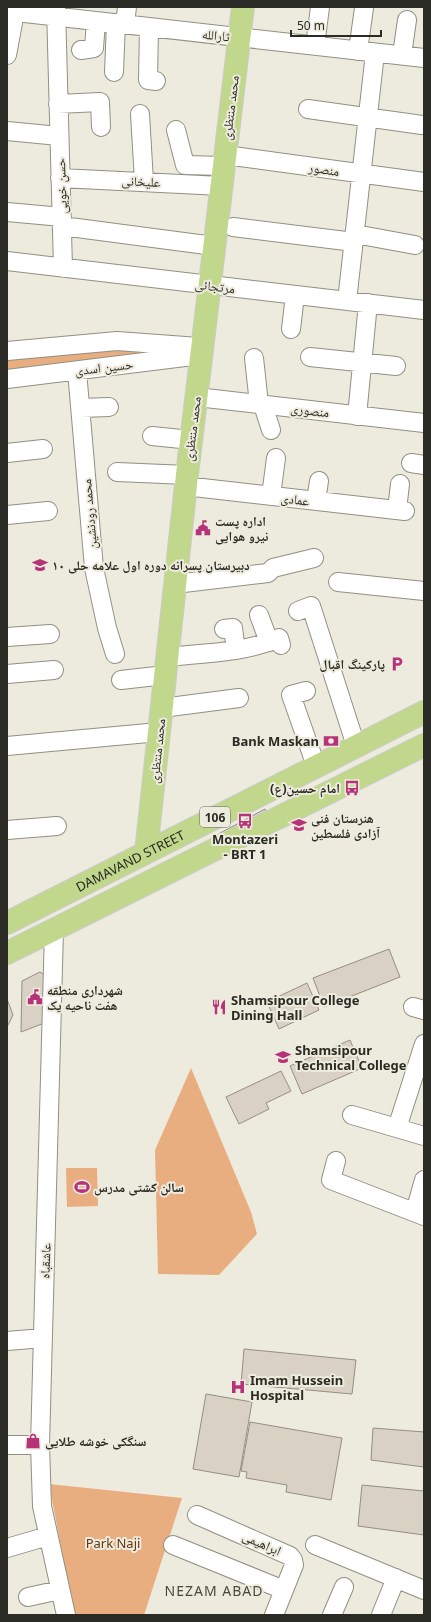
<svg xmlns="http://www.w3.org/2000/svg" width="431" height="1622" font-family="'Noto Sans','Noto Naskh Arabic',sans-serif">
	<style>
		.green { fill: #e9ae80 }
		.building { fill: #d8d1c4; stroke: #958e82 }
		.lines { fill: none; stroke-linecap: round; stroke-linejoin: round }
		.minor-casing { stroke: #919082; stroke-width: 20 }
		.major-casing { stroke: #cccccb; stroke-width: 24 }
		.minor { stroke: #fff; stroke-width: 18 }
		.major { stroke: #c1d78b; stroke-width: 22 }
		.labels { text-anchor: middle; dominant-baseline: central; stroke-width: 4; stroke-linejoin: round; paint-order: stroke }
		.shield { fill: #edebdd; stroke: #65655c; stroke-width: 1 }
		.shield-label { font-size: 12px; font-weight: bold; fill: #2b2b25 }
		.street-label { font-size: 13px; fill: #2b2b25; stroke: #edebdd }
		.poi-label { font-size: 13px; font-weight: bold; fill: #2b2b25; stroke: #edebdd; text-anchor: start }
		.park-label { font-size: 13px; fill: #65380d; stroke: #edebdd }
		.neighbourhood-label { font-size: 14px; letter-spacing: 1px; fill: #4b493d; stroke: #edebdd }
	</style>
	<rect width="100%" height="100%" fill="#edebdd"/>
	<path class="green" d="M149 348 168 355 7 372V357L72 351Z
		M191 1068 251 1212 257 1234 219 1275 158 1274 155 1150Z
		M66 1168H97L98 1206 67 1207Z
		M49 1484 182 1498 144 1615H74Z"/>
	<path class="building" d="M265 809 269 815 213 843 211 838Z
		M389 949 400 977 324 1007 313 978Z
		M40 972 46 976 47 1022 21 1032 22 981Z
		M307 983 319 1010 279 1029 267 1002Z
		M7 999 13 1015 7 1027Z
		M350 1040 362 1068 302 1094 290 1066Z
		M281 1071 291 1091 266 1103 269 1109 239 1124 226 1097Z
		M244 1349 356 1360 352 1394 241 1384Z
		M206 1394 252 1402 239 1477 193 1469Z
		M250 1422 342 1438 331 1500 286 1492 287 1485 246 1478 247 1472 241 1471Z
		M373 1428 424 1432V1467L371 1460Z
		M362 1485 424 1491V1535L358 1526Z"/>
	<g class="lines">
		<g class="minor-casing">
			<path id="minor" d="M56 7 63 268
				M7 11 424 58
				M125 24 127 7
				M149 27 148 80 156 81
				M315 46 320 7
				M81 50 94 48 96 21
				M358 51 364 8
				M7 55 15 12
				M402 55 407 20
				M114 72 116 23
				M58 104 100 102 101 127
				M308 109 422 125
				M140 114 144 181
				M176 130 185 165 224 166
				M7 131 59 136
				M225 155 424 182
				M60 178 221 186
				M7 212 62 217
				M62 226 214 246
				M233 227 354 242
				M355 234 415 245
				M7 261 424 310
				M347 301 375 53
				M291 329 295 295
				M7 351 117 341 199 347
				M310 357 396 366
				M254 358 259 404
				M77 371 94 568 107 628 115 654
				M7 379 201 355
				M197 397 424 423
				M263 405 271 430
				M81 408 109 407
				M357 416 368 303
				M152 436 191 440
				M7 453 43 449
				M411 463 424 465
				M117 472 187 475
				M185 486 405 511
				M271 496 276 458
				M316 501 319 481
				M397 510 400 484
				M7 515 48 511
				M338 582 424 591
				M175 584 268 573 273 568 314 558
				M298 611 311 606 356 746
				M259 615 269 642
				M224 629 233 628 236 650
				M7 637 50 634
				M167 657C205 653 244 653 279 638L281 645
				M7 674 54 670
				M121 680 165 675
				M306 691 291 695 316 766
				M162 708 239 698
				M7 746 159 732
				M7 830 57 826
				M54 930 40 1445 42 1506 66 1615
				M413 1007 424 1010
				M352 1115 424 1136
				M397 1128 424 1044
				M336 1161 331 1180 424 1216
				M415 1212 424 1180
				M7 1341 43 1338
				M7 1445H40
				M197 1515 290 1556 293 1560 294 1565 274 1615
				M173 1545 284 1590
				M315 1545 424 1590
				M7 1548 48 1536
				M28 1597 60 1590
				M332 1615 344 1587
				M381 1615 396 1578"/>
		</g>
		<g class="major-casing">
			<g id="major">
				<path d="M146 852 187 475 243 7"/>
				<path id="s1" d="M7 923 424 712"/>
				<path d="M7 953 424 745"/>
			</g>
		</g>
		<use href="#minor" class="minor"/>
		<use href="#major" class="major"/>
	</g>
	<defs>
		<g id="civic-bare" transform="scale(1.2)"><path d="M-.6-6.5H3V-4.5H.6V-3L4-1V1h2V6H-6V1h2V-1L-.6-3ZM-1.2 2.5V6h2.4V2.5Z" fill="#b73379" stroke="#edebdd" stroke-width="2.5" paint-order="stroke"/></g>
		<g id="school-bare" transform="scale(1.2)"><path d="M0-5L7-2L0 1L-7-2ZM-4 1L0 2.5L4 1V4Q0 6-4 4Z" fill="#b73379" stroke="#edebdd" stroke-width="2.5" paint-order="stroke"/></g>
		<g id="parking-bare" transform="scale(1.2)"><path d="M-3.5-5.5H1a3.5 3.5 0 0 1 0 7H-1V5.5H-3.5ZM-1-3.4V-.6H.8a1.4 1.4 0 0 0 0-2.8Z" fill="#b73379" stroke="#edebdd" stroke-width="2.5" paint-order="stroke"/></g>
		<g id="bank-bare" transform="scale(1.2)"><path d="M-6-4H6V4H-6ZM0-2.3a2.3 2.3 0 1 0 0 4.6a2.3 2.3 0 1 0 0-4.6Z" fill="#b73379" stroke="#edebdd" stroke-width="2.5" paint-order="stroke"/></g>
		<g id="bus-bare" transform="scale(1.2)"><path d="M-5-6H5V4H4V6H2V4H-2V6H-4V4H-5ZM-3.5-4V0h7V-4ZM-3.5 1.2v1.5H-2V1.2ZM2 1.2v1.5H3.5V1.2Z" fill="#b73379" stroke="#edebdd" stroke-width="2.5" paint-order="stroke"/></g>
		<g id="restaurant-bare" transform="scale(1.2)"><path d="M-5-6h1v4h1v-4h1v4h1v-4h1v5L-1.5 .5V6h-2V.5L-5-1ZM5-6V6H3V1.5H1.5Q1.5-4 5-6Z" fill="#b73379" stroke="#edebdd" stroke-width="2.5" paint-order="stroke"/></g>
		<g id="university-bare" transform="scale(1.2)"><path d="M0-5L7-2L0 1L-7-2ZM-4 1L0 2.5L4 1V4Q0 6-4 4Z" fill="#b73379" stroke="#edebdd" stroke-width="2.5" paint-order="stroke"/></g>
		<g id="stadium-bare" transform="scale(1.2)"><path d="M0-5a6.5 5 0 1 0 0 10a6.5 5 0 1 0 0-10ZM-3.5-1.8h7v3.6h-7Z" fill="#b73379" stroke="#edebdd" stroke-width="2.5" paint-order="stroke"/></g>
		<g id="hospital-bare" transform="scale(1.2)"><path d="M-5-5h3v3.5h4V-5h3V5h-3V1.5h-4V5h-3Z" fill="#b73379" stroke="#edebdd" stroke-width="2.5" paint-order="stroke"/></g>
		<g id="shop-bare" transform="scale(1.2)"><path d="M-5-2.5h2.3a2.7 3.5 0 0 1 5.4 0H5L5.5 6h-11ZM-1.5-2.5h3a1.5 2.3 0 0 0-3 0Z" fill="#b73379" stroke="#edebdd" stroke-width="2.5" paint-order="stroke"/></g>
	</defs>
	<g fill-rule="evenodd">
		<use href="#civic-bare" x="203" y="528"/>
		<use href="#school-bare" x="40" y="565"/>
		<use href="#parking-bare" x="397" y="664"/>
		<use href="#bank-bare" x="331" y="741"/>
		<use href="#bus-bare" x="352" y="788"/>
		<use href="#bus-bare" x="245" y="821"/>
		<use href="#school-bare" x="299" y="825"/>
		<use href="#civic-bare" x="35" y="997"/>
		<use href="#restaurant-bare" x="219" y="1007"/>
		<use href="#university-bare" x="283" y="1057"/>
		<use href="#stadium-bare" x="82" y="1187"/>
		<use href="#hospital-bare" x="238" y="1387"/>
		<use href="#shop-bare" x="33" y="1441"/>
	</g>
	<g class="labels">
		<rect class="shield" x="200" y="807" width="30" height="20" rx="3"/>
		<g class="shield-label">
			<text x="215" y="817">106</text>
		</g>
		<g class="street-label">
			<text transform="translate(216 35) rotate(6)">ثارالله</text>
			<text transform="translate(230 108) rotate(-83)">محمد منتظری</text>
			<text transform="translate(324 169) rotate(8)">منصور</text>
			<text transform="translate(141 181) rotate(3)">علیخانی</text>
			<text transform="translate(61 186) rotate(-92)">حسن خویی</text>
			<text transform="translate(215 286) rotate(7)">مرتجائی</text>
			<text transform="translate(104 367) rotate(-7)">حسین اسدی</text>
			<text transform="translate(310 410) rotate(7)">منصوری</text>
			<text transform="translate(192 429) rotate(-83)">محمد منتظری</text>
			<text transform="translate(295 499) rotate(7)">عمادی</text>
			<text transform="translate(89 514) rotate(-95)">محمد رودنشین</text>
			<text transform="translate(157 751) rotate(-84)">محمد منتظری</text>
			<text stroke="none"><textPath href="#s1" startOffset="138">DAMAVAND STREET</textPath></text>
			<text transform="translate(45 1261) rotate(-88)">عاشقباه</text>
			<text transform="translate(262 1543) rotate(24)">ابراهیمی</text>
		</g>
		<g class="poi-label">
			<text x="215" y="521">اداره پست<tspan x="215" dy="15">نیرو هوایی</tspan></text>
			<text x="52" y="565">دبیرستان پسرانه دوره اول علامه حلی ۱۰</text>
			<text x="385" y="664" text-anchor="end">پارکینگ اقبال</text>
			<text x="319" y="741" text-anchor="end">Bank Maskan</text>
			<text x="340" y="788" text-anchor="end">امام حسين(ع)</text>
			<text x="311" y="818">هنرستان فنی<tspan x="311" dy="15">آزادی فلسطین</tspan></text>
			<text x="245" y="839" text-anchor="middle">Montazeri<tspan x="245" dy="15">- BRT 1</tspan></text>
			<text x="47" y="990">شهرداری منطقه<tspan x="47" dy="15">هفت ناحیه یک</tspan></text>
			<text x="231" y="1000">Shamsipour College<tspan x="231" dy="15">Dining Hall</tspan></text>
			<text x="295" y="1050">Shamsipour<tspan x="295" dy="15">Technical College</tspan></text>
			<text x="94" y="1187">سالن کشتی مدرس</text>
			<text x="250" y="1380">Imam Hussein<tspan x="250" dy="15">Hospital</tspan></text>
			<text x="45" y="1441">سنگکی خوشه طلایی</text>
		</g>
		<g class="park-label">
			<text x="113" y="1543">Park Naji</text>
		</g>
		<g class="neighbourhood-label">
			<text x="214" y="1590">NEZAM ABAD</text>
		</g>
	</g>
	<rect width="431" height="1622" fill="none" stroke="#2b2b25" stroke-width="16"/>
	<path d="M291 30v6h90v-6" fill="none" stroke="#2b2b25" stroke-width="2"/>
	<text x="297" y="30" font-size="12" fill="#2b2b25" stroke="#edebdd" stroke-width="3" paint-order="stroke">50 m</text>
</svg>
